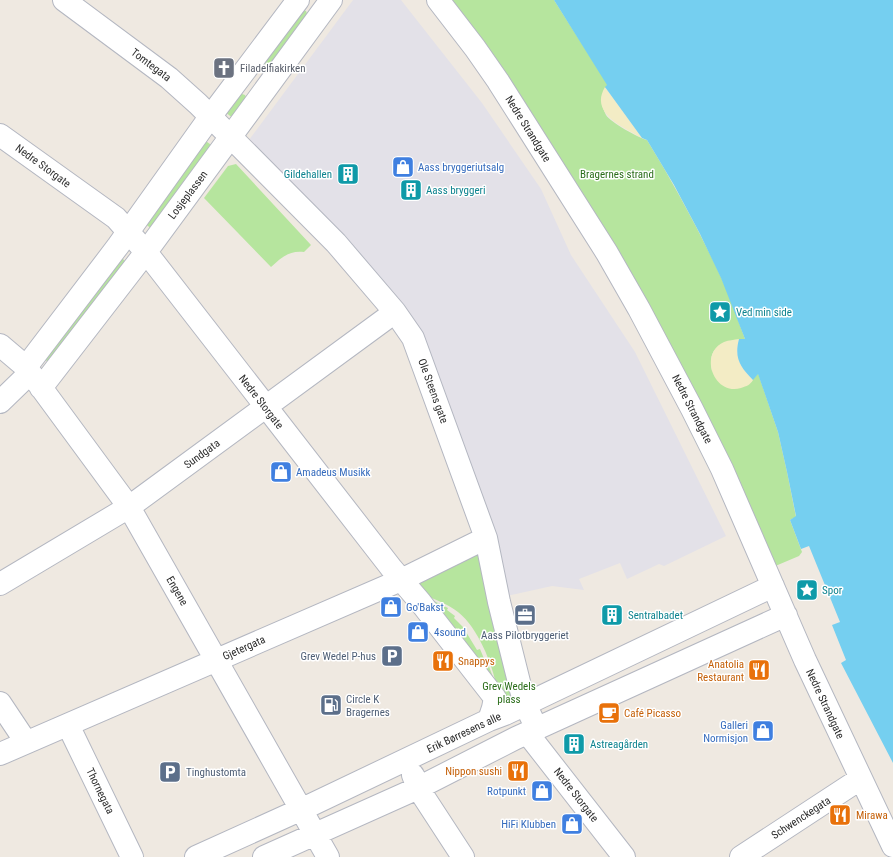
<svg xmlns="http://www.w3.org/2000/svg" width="893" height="857" font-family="'Roboto Condensed',sans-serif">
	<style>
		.industrial { fill: #e3e1e8 }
		.green { fill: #b6e59e; fill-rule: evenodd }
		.sand { fill: #f3ecc5 }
		.water { fill: #75cff0 }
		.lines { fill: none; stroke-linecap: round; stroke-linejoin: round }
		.minor-casing { stroke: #b4b7c1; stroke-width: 24 }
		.minor { stroke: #fff; stroke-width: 22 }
		.labels { text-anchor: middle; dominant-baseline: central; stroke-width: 3; stroke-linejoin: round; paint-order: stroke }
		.street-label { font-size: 11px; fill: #2e2e2e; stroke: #fff }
		.worship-label { font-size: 11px; fill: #5b616d; stroke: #fff; text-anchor: start }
		.shop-label { font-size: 11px; fill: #366cbe; stroke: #fff; text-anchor: start }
		.culture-label { font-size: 11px; fill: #0d838f; stroke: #fff; text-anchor: start }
		.park-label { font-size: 11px; fill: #2c6e1b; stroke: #fff }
		.service-label { font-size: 11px; fill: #4e5e75; stroke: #fff; text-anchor: start }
		.food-label { font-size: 11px; fill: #c56008; stroke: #fff; text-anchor: start }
	</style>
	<rect width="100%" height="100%" fill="#efe9e1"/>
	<path class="industrial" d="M353 0H401L482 103 541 189 571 255 635 352 726 536 664 566 659 564 627 579 620 563 579 579 584 590 552 586 507 596 395 312 243 148Z"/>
	<path class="green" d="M447 0H554L608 85C600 93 601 106 606 115 610 122 639 138 647 140 674 184 699 230 721 277 730 297 737 318 745 339 724 341 707 345 712 371L751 382 758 373 778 432 787 472 796 517 790 520 802 552 799 556 773 567 748 507Z
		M303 10 306 11 308 16 271 67 266 65 263 61Z
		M239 93 245 95 247 99 235 120 224 111Z
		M203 139 214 147 153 230 143 222Z
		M236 164 311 245 304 252C289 250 281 258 271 267L204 198 228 166Z
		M118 254 127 263 52 365 42 357Z
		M486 538 521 690 505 714 401 580ZM425 595C436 600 448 604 458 612 478 628 492 663 497 688L487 661H485L480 649 477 650 463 627 454 618 455 616 447 610 448 608 426 597Z"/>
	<path class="sand" d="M605 87 642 138C624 127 589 114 605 87Z
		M739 339C734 358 740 367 753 380 750 385 747 386 741 388 714 396 698 354 724 342 729 340 734 340 739 339Z"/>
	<path class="water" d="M554 0H893V763L841 663 846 660 832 625 840 622 809 546 801 549 790 520 796 516 787 472 778 432 758 374 753 380C740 367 734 358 739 339H745L721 278 700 234 674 185 647 140 642 138 605 87 607 85Z"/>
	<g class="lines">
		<g class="minor-casing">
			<path id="minor" d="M64 0 169 78 198 104 336 243 395 312 413 338 486 538 499 602 521 690 525 704 537 729
				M438 0 475 48 498 81 607 253 639 309 692 409 722 469 805 660 893 846
				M0 135 116 218 146 252 392 569 421 603 495 698 493 708 489 720
				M0 345 26 367 129 507 328 857
				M26 367 118 246 210 117 298 0
				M41 388 146 252 331 0
				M0 402 30 373
				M0 584 129 507 395 312
				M0 703 26 742
				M68 725 132 857
				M528 734 624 857
				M0 754 401 580 486 538
				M413 775 418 788 463 857
				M196 857 313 804 489 720 505 714 773 586
				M264 857 418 788 516 738 786 615
				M741 857 860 779"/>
		</g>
		<use href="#minor" class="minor"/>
	</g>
	<defs>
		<g id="church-square" transform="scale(1.15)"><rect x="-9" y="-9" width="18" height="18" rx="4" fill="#6b7280" stroke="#fff"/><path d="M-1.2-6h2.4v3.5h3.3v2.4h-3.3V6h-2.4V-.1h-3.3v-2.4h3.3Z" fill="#fff"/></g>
		<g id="shop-square" transform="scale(1.15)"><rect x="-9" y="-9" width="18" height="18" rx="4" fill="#3f7fe0" stroke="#fff"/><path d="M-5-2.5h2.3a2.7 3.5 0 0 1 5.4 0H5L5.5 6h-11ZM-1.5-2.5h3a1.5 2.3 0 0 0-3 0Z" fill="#fff"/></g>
		<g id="building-square" transform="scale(1.15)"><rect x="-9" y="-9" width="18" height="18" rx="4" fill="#0f9aa8" stroke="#fff"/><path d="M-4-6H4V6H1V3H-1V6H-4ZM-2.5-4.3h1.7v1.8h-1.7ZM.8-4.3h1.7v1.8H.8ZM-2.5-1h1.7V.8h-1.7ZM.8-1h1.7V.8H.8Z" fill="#fff"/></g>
		<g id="sight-square" transform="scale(1.15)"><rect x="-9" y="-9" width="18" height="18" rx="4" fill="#0f9aa8" stroke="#fff"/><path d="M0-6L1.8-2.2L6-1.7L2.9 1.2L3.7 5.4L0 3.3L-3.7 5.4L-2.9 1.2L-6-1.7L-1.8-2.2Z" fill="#fff"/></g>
		<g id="office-square" transform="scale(1.15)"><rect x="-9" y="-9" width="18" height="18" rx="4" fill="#5c6f8a" stroke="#fff"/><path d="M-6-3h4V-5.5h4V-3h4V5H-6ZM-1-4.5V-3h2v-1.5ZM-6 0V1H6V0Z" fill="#fff"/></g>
		<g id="parking-square" transform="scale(1.15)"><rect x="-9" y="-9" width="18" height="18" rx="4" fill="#5c6f8a" stroke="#fff"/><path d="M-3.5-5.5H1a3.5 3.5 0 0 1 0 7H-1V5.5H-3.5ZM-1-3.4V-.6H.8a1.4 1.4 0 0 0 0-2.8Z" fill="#fff"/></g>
		<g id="restaurant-square" transform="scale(1.15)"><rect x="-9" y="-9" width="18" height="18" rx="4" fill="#e8710a" stroke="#fff"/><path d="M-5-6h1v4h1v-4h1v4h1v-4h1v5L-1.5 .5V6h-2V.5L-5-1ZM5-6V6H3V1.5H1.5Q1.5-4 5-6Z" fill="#fff"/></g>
		<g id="fuel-square" transform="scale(1.15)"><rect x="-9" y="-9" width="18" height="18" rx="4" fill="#5c6f8a" stroke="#fff"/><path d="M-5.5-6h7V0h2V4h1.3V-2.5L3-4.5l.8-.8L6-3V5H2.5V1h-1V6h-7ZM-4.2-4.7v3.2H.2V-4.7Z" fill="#fff"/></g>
		<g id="cafe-square" transform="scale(1.15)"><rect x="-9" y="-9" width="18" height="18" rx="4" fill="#e8710a" stroke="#fff"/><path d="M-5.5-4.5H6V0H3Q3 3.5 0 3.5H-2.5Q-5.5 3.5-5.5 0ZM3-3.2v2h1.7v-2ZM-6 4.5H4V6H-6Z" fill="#fff"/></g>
	</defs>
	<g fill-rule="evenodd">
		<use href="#church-square" x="224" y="68"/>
		<use href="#shop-square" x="403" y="167"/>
		<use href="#building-square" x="348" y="174"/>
		<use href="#building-square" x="411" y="190"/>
		<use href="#sight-square" x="720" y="312"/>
		<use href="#shop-square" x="281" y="472"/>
		<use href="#sight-square" x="807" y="590"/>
		<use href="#shop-square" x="391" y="607"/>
		<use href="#office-square" x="525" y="615"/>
		<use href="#building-square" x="612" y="615"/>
		<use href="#shop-square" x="418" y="632"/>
		<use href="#parking-square" x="392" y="656"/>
		<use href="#restaurant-square" x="443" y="661"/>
		<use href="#restaurant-square" x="759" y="670"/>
		<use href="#fuel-square" x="331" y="705"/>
		<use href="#cafe-square" x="609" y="713"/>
		<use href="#shop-square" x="763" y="731"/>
		<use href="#building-square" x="574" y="744"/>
		<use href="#restaurant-square" x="518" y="771"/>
		<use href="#parking-square" x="170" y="772"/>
		<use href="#shop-square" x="542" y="791"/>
		<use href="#restaurant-square" x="840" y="815"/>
		<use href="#shop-square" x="572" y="824"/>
	</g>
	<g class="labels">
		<g class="street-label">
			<text transform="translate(151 65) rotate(37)">Tomtegata</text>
			<text transform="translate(528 129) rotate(58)">Nedre Strandgate</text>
			<text transform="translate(43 166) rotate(36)">Nedre Storgate</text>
			<text transform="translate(188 195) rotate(-53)">Losjeplassen</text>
			<text transform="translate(433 391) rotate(70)">Ole Steens gate</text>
			<text transform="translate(261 402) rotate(52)">Nedre Storgate</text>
			<text transform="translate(692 409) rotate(63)">Nedre Strandgate</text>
			<text transform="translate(202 454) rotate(-36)">Sundgata</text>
			<text transform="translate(177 591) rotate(60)">Engene</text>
			<text transform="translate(244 648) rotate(-24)">Gjetergata</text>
			<text transform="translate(825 704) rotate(65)">Nedre Strandgate</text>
			<text transform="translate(464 733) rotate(-25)">Erik Børresens alle</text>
			<text transform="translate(100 791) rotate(64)">Thornegata</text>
			<text transform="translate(576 795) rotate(52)">Nedre Storgate</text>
			<text transform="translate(801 818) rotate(-33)">Schwenckegata</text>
		</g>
		<g class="worship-label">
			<text x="240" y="68">Filadelfiakirken</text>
		</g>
		<g class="shop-label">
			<text x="418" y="167">Aass bryggeriutsalg</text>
			<text x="296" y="472">Amadeus Musikk</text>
			<text x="406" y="607">Go'Bakst</text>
			<text x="434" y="632">4sound</text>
			<text x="748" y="725" text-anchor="end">Galleri<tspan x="748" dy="13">Normisjon</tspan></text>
			<text x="526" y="791" text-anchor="end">Rotpunkt</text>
			<text x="556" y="824" text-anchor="end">HiFi Klubben</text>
		</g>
		<g class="culture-label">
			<text x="332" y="174" text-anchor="end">Gildehallen</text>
			<text x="426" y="190">Aass bryggeri</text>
			<text x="736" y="312">Ved min side</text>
			<text x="822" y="590">Spor</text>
			<text x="628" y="615">Sentralbadet</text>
			<text x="590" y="744">Astreagården</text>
		</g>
		<g class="park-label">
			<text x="617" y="174">Bragernes strand</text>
			<text x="509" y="686">Grev Wedels<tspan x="509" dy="13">plass</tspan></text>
		</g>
		<g class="service-label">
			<text x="525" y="635" text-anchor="middle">Aass Pilotbryggeriet</text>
			<text x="376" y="656" text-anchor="end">Grev Wedel P-hus</text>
			<text x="346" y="699">Circle K<tspan x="346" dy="13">Bragernes</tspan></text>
			<text x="186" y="772">Tinghustomta</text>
		</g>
		<g class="food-label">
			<text x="458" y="661">Snappys</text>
			<text x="744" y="664" text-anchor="end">Anatolia<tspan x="744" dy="13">Restaurant</tspan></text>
			<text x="624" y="713">Café Picasso</text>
			<text x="502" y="771" text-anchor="end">Nippon sushi</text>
			<text x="856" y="815">Mirawa</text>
		</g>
	</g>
</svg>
